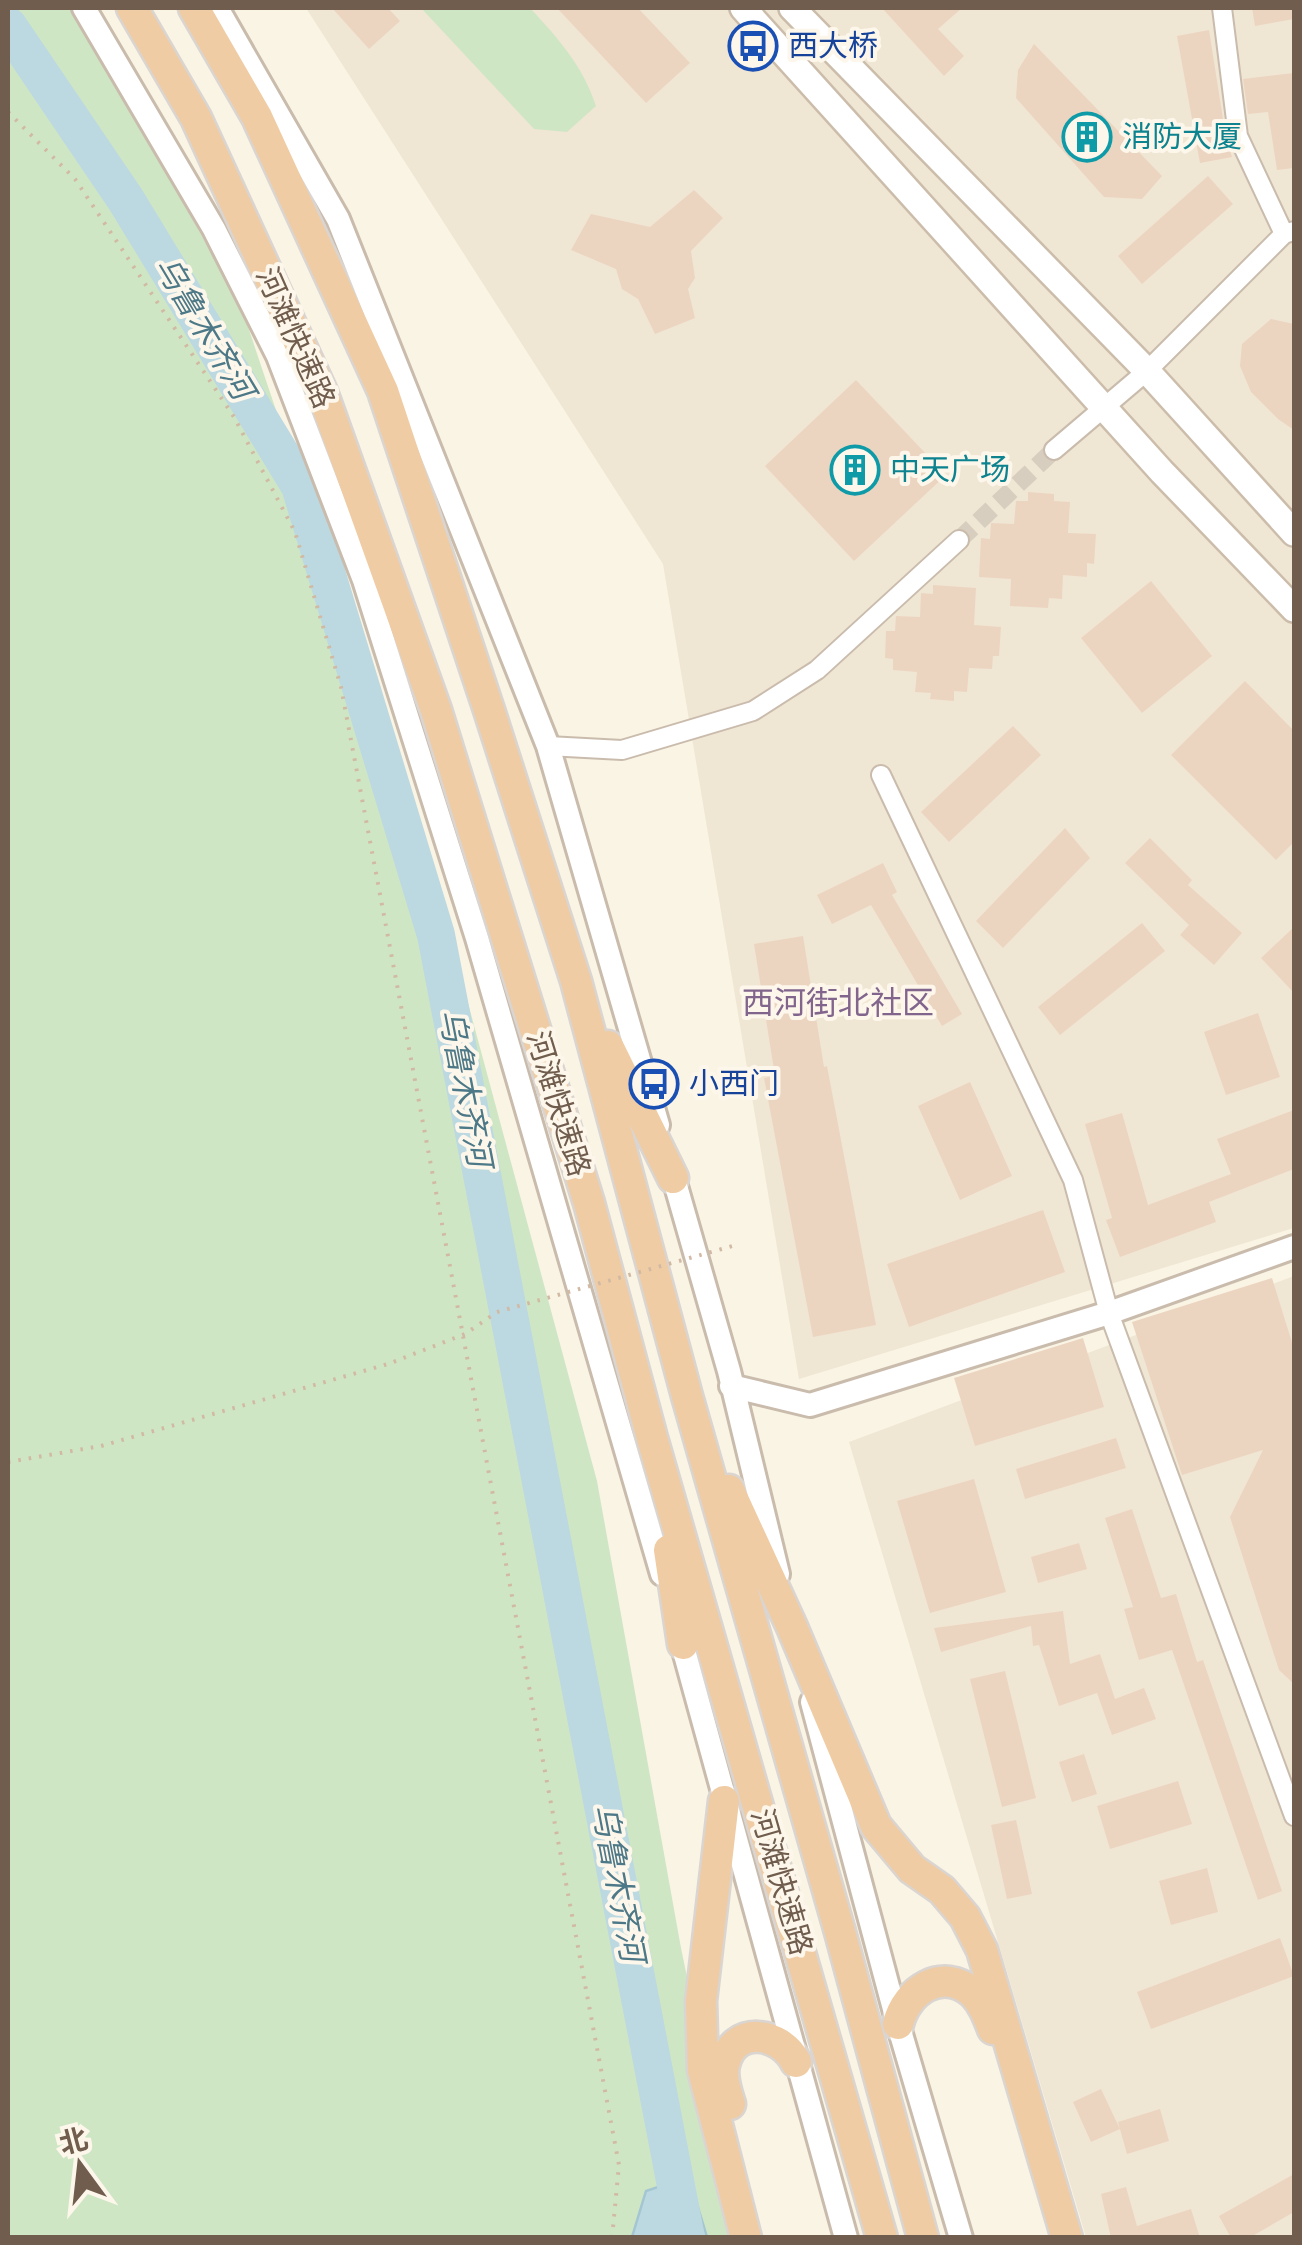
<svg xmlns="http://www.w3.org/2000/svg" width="1302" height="2245" font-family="'Nunito Sans','Noto Sans SC',sans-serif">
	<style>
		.residential { fill: #f0e6d4 }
		.green { fill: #cfe6c5 }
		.water { fill: #bcd8e1; stroke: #a3c6d2; stroke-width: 2.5 }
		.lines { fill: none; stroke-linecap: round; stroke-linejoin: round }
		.river { stroke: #bcd8e1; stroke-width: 38 }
		.building { fill: #ecd5c0 }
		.minor-tunnel { stroke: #d8cebf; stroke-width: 18; stroke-dasharray: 18 9; stroke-linecap: butt }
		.minor-casing { stroke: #cabcad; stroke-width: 22 }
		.tertiary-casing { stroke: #cabcad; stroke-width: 28 }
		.secondary-casing { stroke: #ccbdab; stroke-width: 30 }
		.trunk-casing { stroke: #dad5d1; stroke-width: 35 }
		.path { stroke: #d1b9a3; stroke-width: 4; stroke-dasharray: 2.5 8; stroke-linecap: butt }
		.minor { stroke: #fff; stroke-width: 18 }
		.tertiary { stroke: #fff; stroke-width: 22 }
		.secondary { stroke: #fff; stroke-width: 25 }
		.trunk { stroke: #efcca4; stroke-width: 30 }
		.path-bridge { stroke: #d1b9a3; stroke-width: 4; stroke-dasharray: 2.5 8; stroke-linecap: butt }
		.labels { text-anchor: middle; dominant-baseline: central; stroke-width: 8; stroke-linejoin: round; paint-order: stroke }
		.transit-label { font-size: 30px; fill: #164399; stroke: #fdf7eb; text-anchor: start }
		.culture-label { font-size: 30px; fill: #0d838f; stroke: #fdf7eb; text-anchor: start }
		.street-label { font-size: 30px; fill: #705d4d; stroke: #fdf7eb }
		.water-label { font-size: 32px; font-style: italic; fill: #4c7887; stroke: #fdf7eb }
		.neighbourhood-label { font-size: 32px; fill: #82658c; stroke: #fdf7eb }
	</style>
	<rect width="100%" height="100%" fill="#faf4e5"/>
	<path class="residential" d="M306 8H1294V1228L799 1379 663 564Z
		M1294 1276V2237H1086L849 1442Z"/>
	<path class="green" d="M8 8H75L241 306 438 892 597 1481 681 1948 741 2237 8 2238Z
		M421 8H530C558 38 583 66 596 106L567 132 534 129Z"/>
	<path class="water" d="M676 2181H690L707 2237H632L646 2191Z"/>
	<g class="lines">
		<path class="river" d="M8 26 126 200 300 486 436 935 686 2238"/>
	</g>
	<path class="building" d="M332 8H388L400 21 369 49Z
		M557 8H638L690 63 646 103Z
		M882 8H962L938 29 964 56 944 76Z
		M1252 8H1294V19L1255 26Z
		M1209 30 1226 138 1232 157 1200 163 1177 36Z
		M1034 44 1162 176 1142 199 1104 197 1016 98 1018 70Z
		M1294 73V168L1277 170 1268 112 1248 114 1243 79Z
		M1208 176 1233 204 1142 284 1118 256Z
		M694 190 723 218 691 251 695 278 688 289 695 318 655 334 638 299 622 289 616 269 571 250 591 214 650 227Z
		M1271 319 1294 324V430L1278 419 1251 392 1240 366 1242 344Z
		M856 380 946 475 854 561 765 466Z
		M1028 492 1054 494V501L1070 502 1068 533 1096 534 1094 564 1087 563V577L1063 575 1062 599 1049 598 1048 608 1010 606 1011 579 979 577 981 538 990 539 991 523 1014 524 1016 501H1028Z
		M1151 581 1212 656 1142 713 1081 638Z
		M933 585 976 588 974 625 1001 627 999 656H993L992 669 969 668 967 692 954 691V701L930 699 931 693 915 692 917 672 893 670V659L885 658 886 631H895L896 616 920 617 921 593 933 594Z
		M1245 681 1294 731V842L1276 860 1171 755Z
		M1013 726 1041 755 949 842 921 812Z
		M1065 828 1090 858 1003 948 976 921Z
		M1150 838 1192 880 1188 885 1242 933 1214 965 1180 935 1189 925 1125 863Z
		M883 863 897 892 892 895 962 1014 942 1026 871 905 832 924 817 895Z
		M1142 923 1165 951 1060 1035 1038 1007Z
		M1294 927V993L1261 958Z
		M803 936 824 1067 827 1066 876 1325 813 1337 764 1078 775 1076 754 944Z
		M1258 1013 1280 1077 1226 1095 1204 1032Z
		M970 1082 1012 1176 960 1200 918 1106Z
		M1294 1110V1169L1209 1202 1216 1222 1120 1257 1106 1220 1112 1218 1085 1124 1122 1113 1148 1205 1231 1174 1217 1139Z
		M1043 1210 1065 1272 909 1327 887 1264Z
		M1272 1278 1294 1349V1684L1279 1670 1230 1517 1263 1450 1182 1475 1132 1322Z
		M1083 1338 1104 1407 975 1446 954 1378Z
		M1116 1438 1126 1468 1025 1499 1016 1469Z
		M974 1479 1006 1592 930 1613 897 1501Z
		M1132 1509 1161 1598 1176 1594 1197 1662 1203 1660 1282 1891 1258 1900 1172 1650 1139 1660 1124 1609 1133 1607 1105 1518Z
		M1079 1543 1087 1569 1038 1583 1031 1557Z
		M1063 1611 1070 1664 1100 1654 1115 1699 1144 1688 1156 1719 1112 1735 1097 1693 1059 1706 1039 1645 1033 1646 1031 1626 941 1652 934 1628Z
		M1005 1671 1036 1798 1002 1807 970 1679Z
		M1084 1754 1097 1794 1072 1802 1059 1762Z
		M1178 1781 1192 1824 1110 1849 1097 1806Z
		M1016 1820 1032 1894 1007 1899 991 1825Z
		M1207 1868 1218 1912 1171 1925 1159 1881Z
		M1280 1938 1294 1976 1151 2029 1137 1992Z
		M1101 2089 1120 2129 1091 2142 1073 2102Z
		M1160 2109 1169 2141 1127 2154 1118 2122Z
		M1294 2174V2212L1249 2238H1231L1219 2216Z
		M1126 2187 1137 2226 1191 2209 1200 2238H1111L1101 2194Z"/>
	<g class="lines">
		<path class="minor-tunnel" d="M959 540 1054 450"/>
		<g class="minor-casing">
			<path id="minor" d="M1222 8 1238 136 1284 234
				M1054 450 1147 371 1284 234 1294 231
				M548 746 622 750 753 711 817 670 959 540
				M881 775 1073 1180 1109 1313 1294 1816"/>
		</g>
		<g class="tertiary-casing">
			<path id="tertiary" d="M84 8 214 229 278 356 364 580 477 938 662 1574
				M217 8 338 219 548 746 658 1125
				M670 1165 729 1371 778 1574
				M731 1386 810 1405 1109 1313 1294 1247
				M678 1629 846 2238
				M812 1702 898 2024 961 2238"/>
		</g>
		<g class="secondary-casing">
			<path id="secondary" d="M743 8 1162 472 1294 609
				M792 8 1147 371 1294 533"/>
		</g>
		<g class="trunk-casing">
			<path id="trunk" d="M132 8 196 118 322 392 436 710 589 1203 652 1438 882 2238
				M194 8 257 117 383 391 489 710 576 981 687 1396 840 1932 923 2238
				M608 1046 673 1178
				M729 1490 792 1627 876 1826 912 1869 942 1890 965 1917 982 1950 1067 2238
				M669 1550 683 1644
				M724 1801 701 2001 703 2070 746 2238
				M898 2024C906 1991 942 1966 973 1993 983 2003 988 2016 993 2029
				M730 2104C726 2091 721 2078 724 2065 733 2025 780 2031 796 2062"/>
		</g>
		<path class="path" d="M8 112 75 179 234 417 295 532 341 687 619 2165 612 2238
			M8 1462 101 1446 388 1364 465 1334 497 1312"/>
		<use href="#minor" class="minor"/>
		<use href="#tertiary" class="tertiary"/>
		<use href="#secondary" class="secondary"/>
		<use href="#trunk" class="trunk"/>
		<path class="path-bridge" d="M497 1312 736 1245"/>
	</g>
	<defs>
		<g id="bus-ring" transform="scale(2.5)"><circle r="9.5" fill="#fdf7eb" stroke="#1a4fb4" stroke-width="1.5"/><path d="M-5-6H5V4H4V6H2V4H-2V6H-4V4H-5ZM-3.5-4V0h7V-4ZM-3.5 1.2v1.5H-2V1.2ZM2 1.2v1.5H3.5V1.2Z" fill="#1a4fb4"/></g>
		<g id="building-ring" transform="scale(2.5)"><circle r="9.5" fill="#fdf7eb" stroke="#0f9aa8" stroke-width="1.5"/><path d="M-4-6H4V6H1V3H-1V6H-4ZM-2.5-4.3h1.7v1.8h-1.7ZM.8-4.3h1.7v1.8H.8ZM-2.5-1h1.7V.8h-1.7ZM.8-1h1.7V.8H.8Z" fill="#0f9aa8"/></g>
	</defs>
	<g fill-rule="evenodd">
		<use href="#bus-ring" x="753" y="46"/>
		<use href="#building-ring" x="1087" y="137"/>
		<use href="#building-ring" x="855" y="470"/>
		<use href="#bus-ring" x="654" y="1084"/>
	</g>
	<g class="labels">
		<g class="transit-label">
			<text x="788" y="46">西大桥</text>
			<text x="689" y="1084">小西门</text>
		</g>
		<g class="culture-label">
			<text x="1122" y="137">消防大厦</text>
			<text x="890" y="470">中天广场</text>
		</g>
		<g class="street-label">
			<text transform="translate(295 338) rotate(66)">河滩快速路</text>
			<text transform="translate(558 1104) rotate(73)">河滩快速路</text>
			<text transform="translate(781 1882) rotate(74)">河滩快速路</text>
		</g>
		<g class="water-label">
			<text transform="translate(204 328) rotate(59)">乌鲁木齐河</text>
			<text transform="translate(465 1088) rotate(79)">乌鲁木齐河</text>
			<text transform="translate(618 1883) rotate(79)">乌鲁木齐河</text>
		</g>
		<g class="neighbourhood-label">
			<text x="838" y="1003">西河街北社区</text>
		</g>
	</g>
	<rect width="1302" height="2245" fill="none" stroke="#705d4d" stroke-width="20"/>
	<g transform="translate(80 2165) rotate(345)" stroke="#fdf7eb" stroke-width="8" paint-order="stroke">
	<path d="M0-8L18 38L0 25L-18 38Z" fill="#705d4d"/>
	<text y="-15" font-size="28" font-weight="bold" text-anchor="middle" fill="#705d4d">北</text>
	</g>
</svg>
